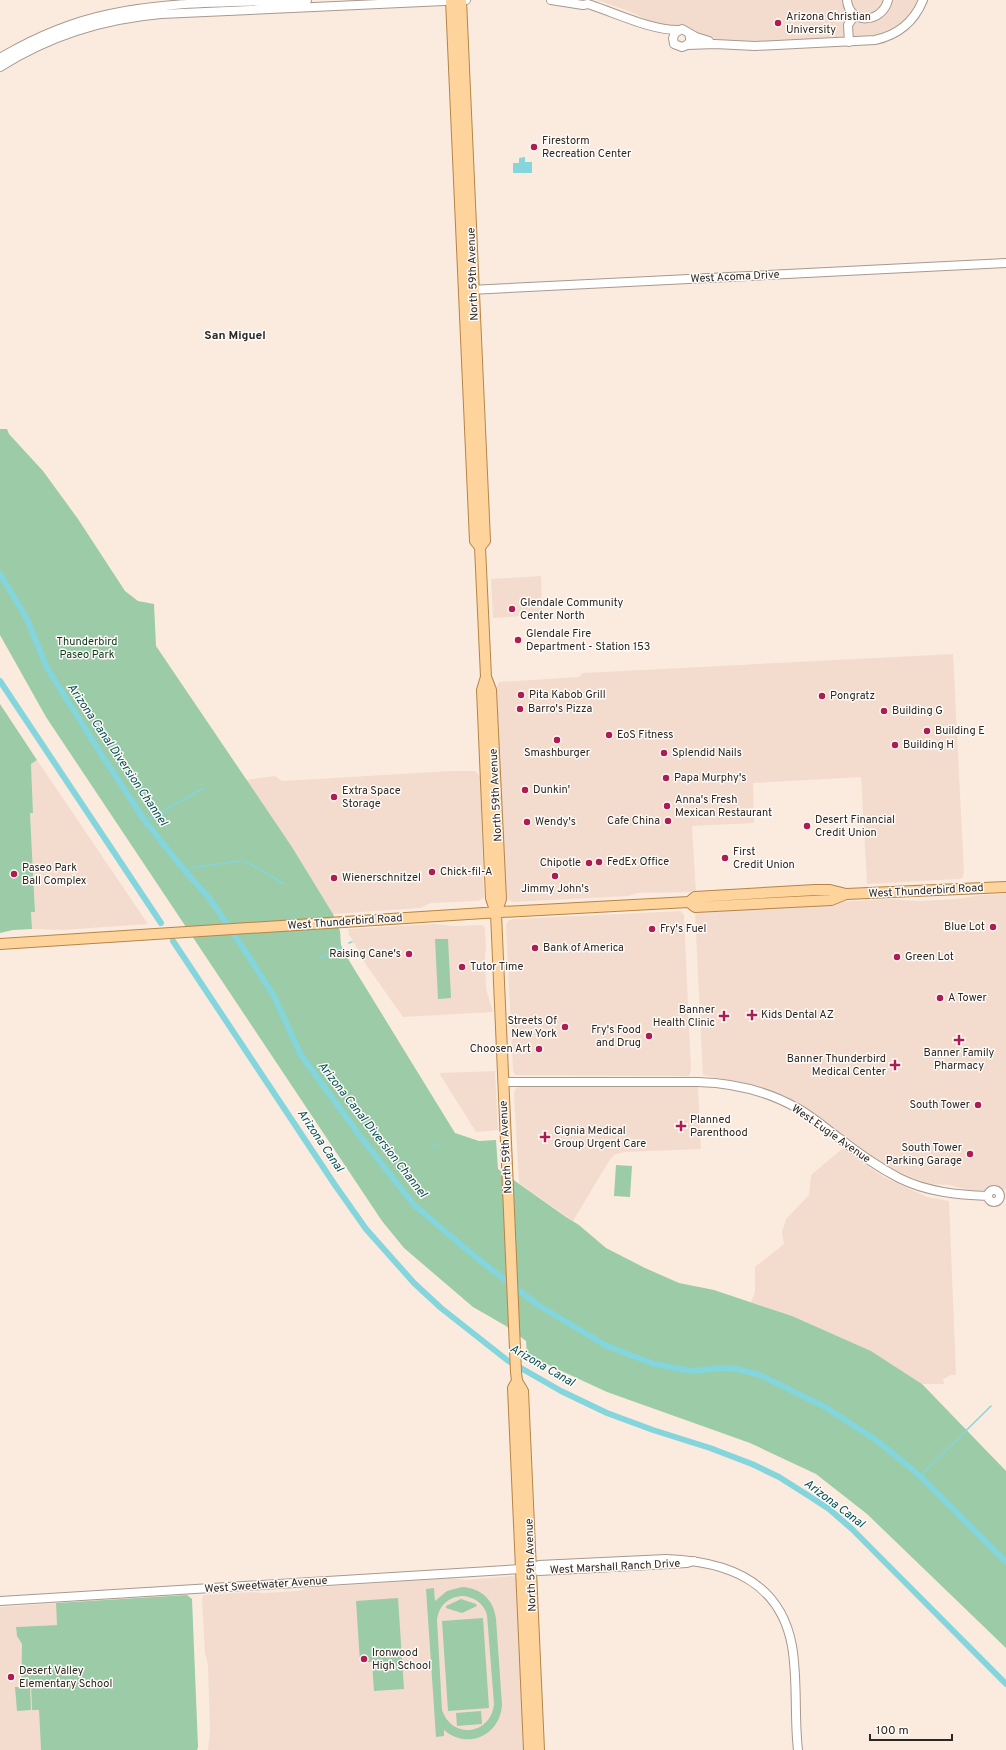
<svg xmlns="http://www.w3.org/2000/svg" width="1006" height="1750" font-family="Overpass,sans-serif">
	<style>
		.built { fill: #f3dccd }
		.green { fill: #9bcba7; fill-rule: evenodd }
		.water { fill: #84d5dc }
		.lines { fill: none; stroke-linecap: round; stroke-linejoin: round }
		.stream { stroke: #84d5dc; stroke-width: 1.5 }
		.canal { stroke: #84d5dc; stroke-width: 6 }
		.minor-casing { stroke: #a8998e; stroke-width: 10 }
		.major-casing { stroke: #b58547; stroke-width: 12 }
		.minor { stroke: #fff; stroke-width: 8 }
		.major { stroke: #fed49c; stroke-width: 10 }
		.poi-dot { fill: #ae1d51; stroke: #fefbf8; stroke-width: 1.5 }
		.labels { text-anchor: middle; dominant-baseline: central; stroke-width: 3; stroke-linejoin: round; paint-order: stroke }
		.poi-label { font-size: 11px; fill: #2d2723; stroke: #fefbf8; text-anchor: start }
		.street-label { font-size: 11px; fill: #2d2723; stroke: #fefbf8 }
		.park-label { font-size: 11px; fill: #0d381d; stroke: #fefbf8 }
		.neighbourhood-label { font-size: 12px; font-weight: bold; fill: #2d2723; stroke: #fefbf8 }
		.water-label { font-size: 12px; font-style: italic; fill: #004e54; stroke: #fefbf8 }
	</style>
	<rect width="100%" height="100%" fill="#fbebdf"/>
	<path class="built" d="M597 0H920L906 21 895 29 884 34 872 36 751 43 721 40 697 36 680 27 656 24 631 12Z
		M541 576 542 615 493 618 491 579Z
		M953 654 964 873 962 878 959 879 867 884 861 777 753 783 754 823 692 826 696 892 637 893 629 896 512 902 506 898 496 688 499 682 579 677 583 673Z
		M37 760 148 924 62 930 32 929 31 912H35L30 813H33L31 764Z
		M451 771H475L480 776 484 898 478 901 431 903 420 908 333 914 292 847 245 780 275 776 280 780 283 781Z
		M1006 894V1190L972 1191 949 1185 930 1184 910 1177 893 1169 870 1155 816 1114 785 1096 750 1084 703 1075 695 913 698 909 892 899 918 901 956 899 981 895Z
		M681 911 684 915 691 1071 689 1076 515 1075 513 1071 506 925 508 921 514 919Z
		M433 924 454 926 481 925 484 926 485 929 486 948 485 955 486 989 493 1012 403 1017 362 959V956L349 935 348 929Z
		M495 1071 498 1130 476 1132 439 1073Z
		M519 1087H698L701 1149 624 1152 614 1155 609 1161 573 1221 519 1183 514 1093 516 1088Z
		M843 1148 864 1164 886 1178 927 1197 949 1201 956 1375H951L943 1379 944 1384H922L871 1351 792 1316 751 1302 755 1292V1267L784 1244 782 1232 786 1219 809 1195 811 1175Z
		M512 1576 516 1577 519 1580 524 1695 522 1714 523 1750H208L210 1731 208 1665 205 1653 202 1598 204 1595 251 1592 264 1593 298 1591 307 1588 452 1578 465 1580Z
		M56 1603 58 1625 16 1627 17 1636 22 1644 21 1686H31L32 1709 39 1710 41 1750H0V1607Z"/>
	<path class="green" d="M0 429H7L9 434 43 471 78 519 125 591 138 601 154 604 156 646 292 847 333 914 340 931 341 945 345 954 455 1133 479 1141 496 1140 498 1169 566 1217 579 1225 606 1248 645 1268 679 1283 714 1290 792 1316 871 1351 922 1384 1006 1471V1648L867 1514 816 1474 750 1443 607 1392 527 1355 526 1341 506 1326 473 1307 404 1248 382 1221 46 717 0 635Z
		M0 704 37 760 31 764 33 813H30L35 912H31L32 929 13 930 0 933Z
		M435 939H448L451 998 438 999Z
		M616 1165 632 1166 630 1197 614 1196Z
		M462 1587C481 1588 494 1600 496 1619L502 1705C500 1736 467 1750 444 1730V1736L436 1737 426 1589 434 1588 435 1601 447 1591ZM464 1596C476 1598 484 1604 487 1615L494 1704C491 1735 452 1740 442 1710L437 1620C439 1605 449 1596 464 1596Z
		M187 1595 192 1599 198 1747 197 1750H41L39 1710H32L31 1686H21L22 1644 17 1636 16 1627 57 1625 56 1603Z
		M398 1598 404 1689 374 1691 372 1662H360L356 1601Z
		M461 1599 476 1604 477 1606 462 1613 446 1608V1606Z
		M483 1618 489 1708 448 1711 442 1621Z
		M15 1687H30L31 1710 17 1711Z
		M481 1711 482 1724 457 1726 456 1713Z"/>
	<path class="water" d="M525 157V162H532V173H513V163H519V158Z"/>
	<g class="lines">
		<path class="stream" d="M145 821 204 788
			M243 862 251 864 284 884
			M185 871 191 868 239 861
			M349 943 352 942
			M320 958 341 947
			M433 1147 439 1143
			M920 1476 991 1406"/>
		<path class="canal" d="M0 574 27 619 47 668 98 749 145 821 185 871 210 899 249 957 274 996 301 1055 360 1136 414 1205 478 1259 538 1305 607 1346 654 1364 691 1371 722 1368 737 1369 760 1375 825 1407 879 1442 920 1476 1006 1562
			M0 681 161 923
			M173 941 335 1185 366 1229 414 1283 441 1308 507 1360 561 1391 607 1413 653 1430 710 1448 752 1464 779 1477 809 1496 829 1509 852 1529 1006 1684"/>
		<g class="minor-casing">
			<path id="minor" d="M551 0 583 5 588 4C616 13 650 30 678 30
				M847 0C849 25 882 24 888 0
				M689 34C692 41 689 45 682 47L674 44 673 38 675 33 682 29 696 37 709 41
				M849 42 848 25 855 15
				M687 45 715 44 755 46 875 40C898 35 914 22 923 0
				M0 58C34 38 71 22 110 14 174 0 242 3 307 0
				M0 67C49 36 103 19 161 14L466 0
				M470 290 1006 263
				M503 1082H698C732 1083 767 1091 797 1108 812 1116 825 1128 839 1138 858 1153 878 1167 899 1178 927 1192 958 1195 988 1196
				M988 1196a6 6 0 1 1 12 0a6 6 0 1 1-12 0Z
				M531 1569 539 1565 666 1559C726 1561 780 1580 792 1646 798 1680 794 1716 798 1750
				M0 1601 521 1569H531L539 1571 687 1563 694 1561"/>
		</g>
		<g class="major-casing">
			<path id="major" d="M451 0 475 541 480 547 486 677 491 690 501 899 496 913
				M461 0 485 541 480 547
				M486 677 482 690 491 898 496 913 516 1372 517 1381 513 1388 529 1750
				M689 902 695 897 815 890H830L846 894 1006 887
				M0 944 484 913 689 902 695 907 831 900 846 894
				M517 1381 523 1391 539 1750"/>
		</g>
		<use href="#minor" class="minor"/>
		<use href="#major" class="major"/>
	</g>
	<g class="poi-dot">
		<circle cx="778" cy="23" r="4"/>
		<circle cx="534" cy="147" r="4"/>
		<circle cx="512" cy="609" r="4"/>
		<circle cx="518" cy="640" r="4"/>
		<circle cx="521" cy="695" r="4"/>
		<circle cx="822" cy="696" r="4"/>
		<circle cx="520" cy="709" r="4"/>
		<circle cx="884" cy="711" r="4"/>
		<circle cx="927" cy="731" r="4"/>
		<circle cx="609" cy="735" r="4"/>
		<circle cx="557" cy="740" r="4"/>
		<circle cx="895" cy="745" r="4"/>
		<circle cx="664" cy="753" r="4"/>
		<circle cx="666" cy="778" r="4"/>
		<circle cx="525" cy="790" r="4"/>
		<circle cx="334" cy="797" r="4"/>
		<circle cx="667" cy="806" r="4"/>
		<circle cx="668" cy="821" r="4"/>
		<circle cx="527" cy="822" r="4"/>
		<circle cx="807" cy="826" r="4"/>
		<circle cx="725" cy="858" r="4"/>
		<circle cx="599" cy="862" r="4"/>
		<circle cx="589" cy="863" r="4"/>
		<circle cx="432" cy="872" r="4"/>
		<circle cx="14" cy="874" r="4"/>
		<circle cx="555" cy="876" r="4"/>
		<circle cx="334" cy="878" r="4"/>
		<circle cx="993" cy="927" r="4"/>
		<circle cx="652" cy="929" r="4"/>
		<circle cx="535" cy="948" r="4"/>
		<circle cx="409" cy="954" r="4"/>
		<circle cx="897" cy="957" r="4"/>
		<circle cx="462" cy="967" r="4"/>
		<circle cx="940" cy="998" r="4"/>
		<path d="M750 1009h4v4h4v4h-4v4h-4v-4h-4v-4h4z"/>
		<path d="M722 1010h4v4h4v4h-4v4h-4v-4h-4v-4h4z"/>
		<circle cx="565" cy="1027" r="4"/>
		<circle cx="649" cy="1036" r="4"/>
		<path d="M957 1034h4v4h4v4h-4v4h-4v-4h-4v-4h4z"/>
		<circle cx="539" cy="1049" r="4"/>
		<path d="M893 1059h4v4h4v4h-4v4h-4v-4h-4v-4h4z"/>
		<circle cx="978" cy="1105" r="4"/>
		<path d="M679 1120h4v4h4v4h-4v4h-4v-4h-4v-4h4z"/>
		<path d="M543 1131h4v4h4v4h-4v4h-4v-4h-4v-4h4z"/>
		<circle cx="970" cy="1154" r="4"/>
		<circle cx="364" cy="1659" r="4"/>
		<circle cx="11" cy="1677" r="4"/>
	</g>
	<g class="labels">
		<g class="poi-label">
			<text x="786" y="17">Arizona Christian<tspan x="786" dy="13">University</tspan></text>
			<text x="542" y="141">Firestorm<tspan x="542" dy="13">Recreation Center</tspan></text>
			<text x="520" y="603">Glendale Community<tspan x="520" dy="13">Center North</tspan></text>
			<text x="526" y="634">Glendale Fire<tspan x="526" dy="13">Department - Station 153</tspan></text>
			<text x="529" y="695">Pita Kabob Grill</text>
			<text x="830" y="696">Pongratz</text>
			<text x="528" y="709">Barro's Pizza</text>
			<text x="892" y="711">Building G</text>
			<text x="935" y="731">Building E</text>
			<text x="617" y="735">EoS Fitness</text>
			<text x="903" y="745">Building H</text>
			<text x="557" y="753" text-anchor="middle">Smashburger</text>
			<text x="672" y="753">Splendid Nails</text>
			<text x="674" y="778">Papa Murphy's</text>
			<text x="533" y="790">Dunkin'</text>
			<text x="342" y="791">Extra Space<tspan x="342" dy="13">Storage</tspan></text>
			<text x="675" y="800">Anna's Fresh<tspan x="675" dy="13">Mexican Restaurant</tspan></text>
			<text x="815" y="820">Desert Financial<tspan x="815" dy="13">Credit Union</tspan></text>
			<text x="660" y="821" text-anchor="end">Cafe China</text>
			<text x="535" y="822">Wendy's</text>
			<text x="733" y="852">First<tspan x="733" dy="13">Credit Union</tspan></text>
			<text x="607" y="862">FedEx Office</text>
			<text x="581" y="863" text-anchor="end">Chipotle</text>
			<text x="22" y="868">Paseo Park<tspan x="22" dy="13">Ball Complex</tspan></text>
			<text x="440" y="872">Chick-fil-A</text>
			<text x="342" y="878">Wienerschnitzel</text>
			<text x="555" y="889" text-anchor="middle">Jimmy John's</text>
			<text x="985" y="927" text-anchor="end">Blue Lot</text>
			<text x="660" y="929">Fry's Fuel</text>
			<text x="543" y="948">Bank of America</text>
			<text x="401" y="954" text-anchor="end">Raising Cane's</text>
			<text x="905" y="957">Green Lot</text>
			<text x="470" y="967">Tutor Time</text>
			<text x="948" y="998">A Tower</text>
			<text x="715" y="1010" text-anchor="end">Banner<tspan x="715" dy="13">Health Clinic</tspan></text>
			<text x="761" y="1015">Kids Dental AZ</text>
			<text x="557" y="1021" text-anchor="end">Streets Of<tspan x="557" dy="13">New York</tspan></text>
			<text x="641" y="1030" text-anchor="end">Fry's Food<tspan x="641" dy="13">and Drug</tspan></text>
			<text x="531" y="1049" text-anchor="end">Choosen Art</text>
			<text x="959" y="1053" text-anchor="middle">Banner Family<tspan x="959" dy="13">Pharmacy</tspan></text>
			<text x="886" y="1059" text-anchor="end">Banner Thunderbird<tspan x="886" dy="13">Medical Center</tspan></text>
			<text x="970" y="1105" text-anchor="end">South Tower</text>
			<text x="690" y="1120">Planned<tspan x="690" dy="13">Parenthood</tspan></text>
			<text x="554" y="1131">Cignia Medical<tspan x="554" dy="13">Group Urgent Care</tspan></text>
			<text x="962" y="1148" text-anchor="end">South Tower<tspan x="962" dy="13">Parking Garage</tspan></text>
			<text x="372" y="1653">Ironwood<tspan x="372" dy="13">High School</tspan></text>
			<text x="19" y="1671">Desert Valley<tspan x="19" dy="13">Elementary School</tspan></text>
		</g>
		<g class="street-label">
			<text transform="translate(473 274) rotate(-92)">North 59th Avenue</text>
			<text transform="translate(735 277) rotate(-3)">West Acoma Drive</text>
			<text transform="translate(496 795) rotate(-93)">North 59th Avenue</text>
			<text transform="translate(926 891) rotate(-3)">West Thunderbird Road</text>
			<text transform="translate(345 922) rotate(-4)">West Thunderbird Road</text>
			<text transform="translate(831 1134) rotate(35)">West Eugie Avenue</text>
			<text transform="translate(506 1147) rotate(-93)">North 59th Avenue</text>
			<text transform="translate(531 1565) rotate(-92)">North 59th Avenue</text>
			<text transform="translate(615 1567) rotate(-3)">West Marshall Ranch Drive</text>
			<text transform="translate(266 1585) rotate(-4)">West Sweetwater Avenue</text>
		</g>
		<g class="park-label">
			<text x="87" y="642">Thunderbird<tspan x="87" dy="13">Paseo Park</tspan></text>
		</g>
		<g class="neighbourhood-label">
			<text x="235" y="336">San Miguel</text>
		</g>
		<g class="water-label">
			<text transform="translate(117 755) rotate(56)">Arizona Canal Diversion Channel</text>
			<text transform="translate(372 1130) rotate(52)">Arizona Canal Diversion Channel</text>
			<text transform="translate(320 1141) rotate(56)">Arizona Canal</text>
			<text transform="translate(542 1366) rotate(30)">Arizona Canal</text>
			<text transform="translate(834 1504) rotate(37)">Arizona Canal</text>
		</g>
	</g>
	<path d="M870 1734v6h82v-6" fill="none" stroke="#2d2723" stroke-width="2"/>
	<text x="876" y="1734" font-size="12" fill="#2d2723" stroke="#fefbf8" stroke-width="3" paint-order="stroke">100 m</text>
</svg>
